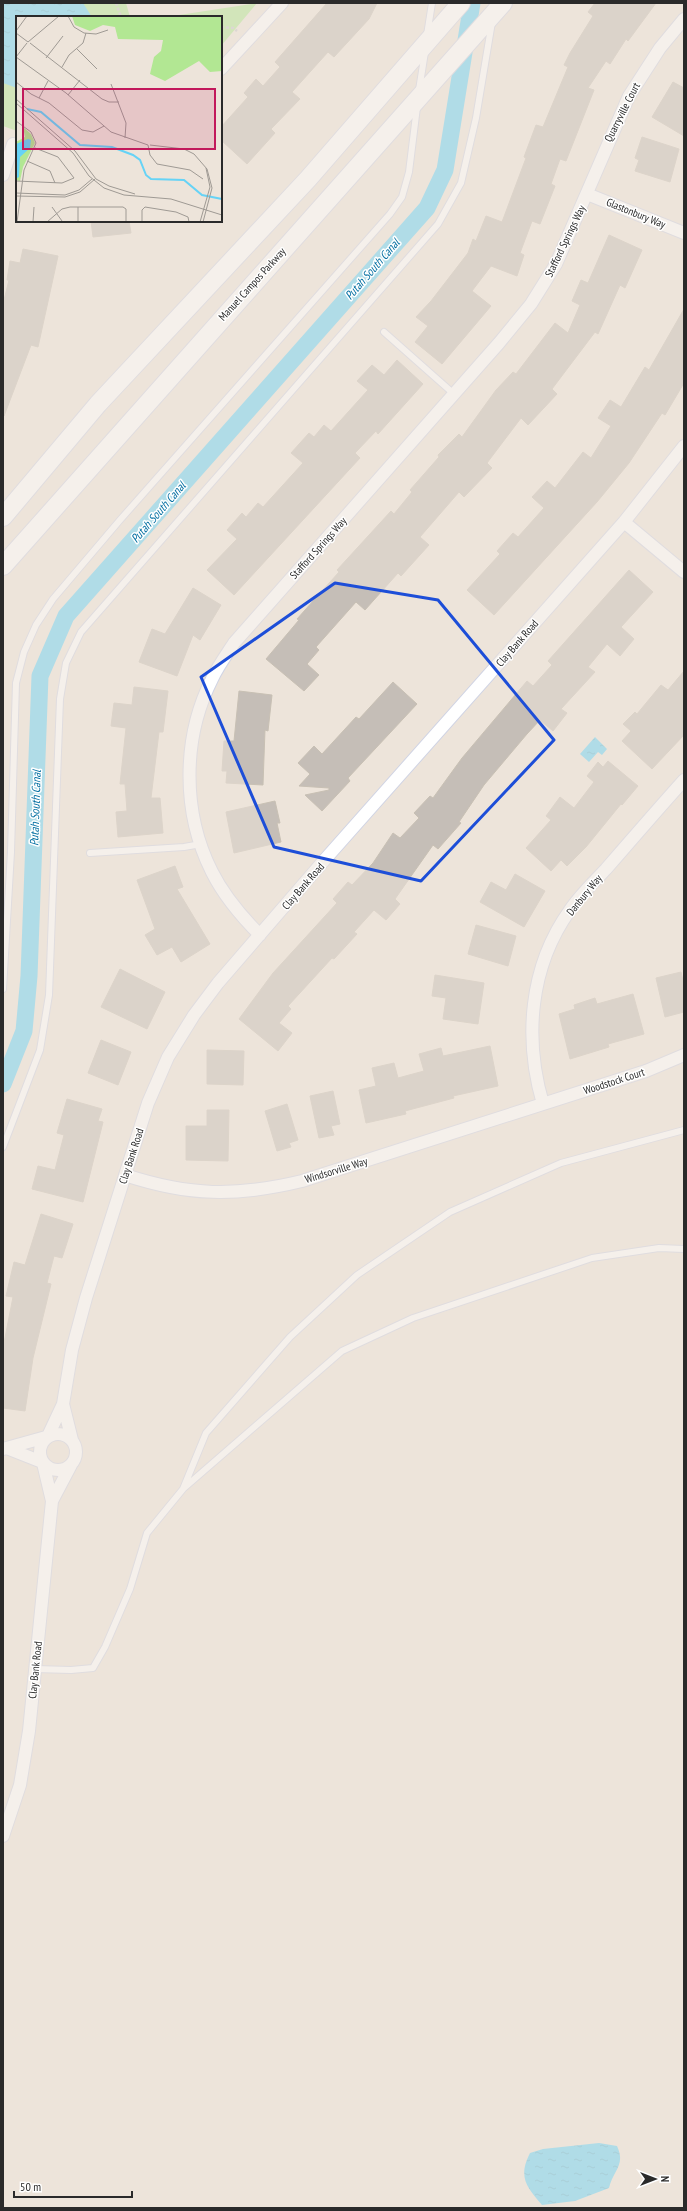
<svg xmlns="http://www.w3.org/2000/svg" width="687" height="2211" font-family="'PT Sans Narrow',sans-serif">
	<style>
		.park { fill: #b2e793 }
		.water { fill: url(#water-ripples) }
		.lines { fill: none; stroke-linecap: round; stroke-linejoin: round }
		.canal { stroke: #66d3f6; stroke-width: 17 }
		.building { fill: #c5beb7; stroke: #c8c0b4 }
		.lane-casing { stroke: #d0d4e4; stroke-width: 8 }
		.street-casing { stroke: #d0d4e4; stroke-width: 14 }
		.secondary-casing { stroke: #d0d4e4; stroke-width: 20 }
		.path { stroke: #c8c8c8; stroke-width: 2.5; stroke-dasharray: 3 2; stroke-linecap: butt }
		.lane { stroke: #fff; stroke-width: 6 }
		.street { stroke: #fff; stroke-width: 12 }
		.secondary { stroke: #fff; stroke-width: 18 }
		.marked { fill: none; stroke: #1d4ed8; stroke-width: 3; stroke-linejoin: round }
		.labels { text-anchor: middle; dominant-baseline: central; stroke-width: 3; stroke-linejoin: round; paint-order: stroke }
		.street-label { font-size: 11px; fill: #2a2a2a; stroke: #fff }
		.water-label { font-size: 12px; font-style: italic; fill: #0570a2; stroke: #fff }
		.inset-river { fill: none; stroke: #66d3f6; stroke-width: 2 }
		.inset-road { fill: none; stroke: #9f9a94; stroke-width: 1 }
		.view { fill: #c2185b; fill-opacity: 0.15; stroke: #c2185b; stroke-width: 2 }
		.inset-edge { fill: none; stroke: #2a2a2a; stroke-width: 2 }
	</style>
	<defs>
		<pattern id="water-ripples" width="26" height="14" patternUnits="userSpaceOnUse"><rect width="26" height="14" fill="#66d3f6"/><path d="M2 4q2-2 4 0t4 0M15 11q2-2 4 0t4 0" fill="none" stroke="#59b5d3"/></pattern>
	</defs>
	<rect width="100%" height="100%" fill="#ede4da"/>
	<path class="park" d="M3 3H126L130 17H17V131L3 126Z
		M257 3 221 46V17H166Z"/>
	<path class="water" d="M3 3H83L92 17H17V88L3 83Z
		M595 737 607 749 602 755 598 752 589 762 580 754Z
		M599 2143 617 2146C626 2165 613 2171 609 2188L575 2201 542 2205C526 2186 518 2177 530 2153L543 2149Z"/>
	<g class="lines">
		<path class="canal" d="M3 1084 24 1031 29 976 40 676 66 616 427 208 445 170 472 3"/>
	</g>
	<path class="building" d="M327 3H377L369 19 334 57 328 52 292 92 300 99 271 129 275 133 247 164 221 140V127L248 97 244 93 256 79 263 86 280 67 275 62Z
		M595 3H656L628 41 626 39 610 64 606 61 588 88 594 90 566 161 560 159 551 184 555 186 540 224 532 221 520 253 524 255 517 276 491 266 472 291 491 306 442 364 415 342 428 326 416 317 431 301 468 253 473 239 476 241 486 216 502 222 526 158 524 157 536 125 543 127 568 67 564 65 570 53 593 16 588 12Z
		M673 82 684 88V136L652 117Z
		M642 137 679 149 670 182 635 171 639 160 635 158Z
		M91 221H129L131 233 93 237Z
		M609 235 642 250 625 288 620 285 598 334 595 332 552 389 557 394 528 425 521 418 487 463 492 468 464 497 459 492 420 537 429 545 401 576 398 573 365 610 356 602 316 647 319 650 307 664 319 675 304 691 266 659 299 620 297 619 339 572 337 570 391 511 394 514 412 492 410 490 439 457 438 455 459 434 462 437 496 390 513 372 516 374 555 323 568 333 580 305 572 301 581 280 588 283Z
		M23 249 58 256 38 347 31 345 4 416 3 304 9 280H7L10 261 20 263Z
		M684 309V383L665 415 662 413 629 463 597 502 494 615 467 590 500 554 497 551 513 533 518 537 544 508 532 497 547 481 555 488 583 452 591 458 611 426 598 418 610 400 621 407 645 367 649 370Z
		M397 360 423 384 378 434 376 431 355 453 360 458 234 595 207 570 237 539 227 530 242 513 246 517 258 503 263 507 303 463 291 453 309 433 314 437 324 425 331 431 368 390 357 381 372 365 384 375Z
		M629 570 653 592 621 627 634 639 620 656 607 644 588 667 595 672 561 709 567 713 553 731 540 720 527 734 484 785 459 822 461 823 438 849 433 845 395 899 400 904 386 920 374 910 354 932 357 934 334 959 332 958 288 1006 291 1009 279 1023 292 1033 278 1051 239 1019 273 973 337 903 333 899 348 882 352 885 373 863 393 833 400 838 419 818 414 813 430 796 433 798 462 758 527 681 533 686 552 665 548 661Z
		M193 588 221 605 200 640 193 635 177 676 139 662 152 629 165 634Z
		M684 671V735L652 769 622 741 631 731 623 724 635 712 637 714 661 685 668 690Z
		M393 682 417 704 348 778 350 781 322 811 305 795 329 790V788L299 786 310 774 298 763 314 746 322 754 356 717 359 719Z
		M134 687 168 691 163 732H159L151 798H160L163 833 118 837 116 812 127 811 125 784H120L126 728 111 726 114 703 132 705Z
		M239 691 272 695 268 731 265 730 263 785 226 783 227 771H222L224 741H234Z
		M608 761 638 786 622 805 621 804 586 847 567 866 561 860 551 871 526 848 551 820 546 816 560 797 574 808 594 782 587 776 598 762 603 767Z
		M275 801 280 823H277L281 842 234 853 226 812Z
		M175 866 183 887 177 889 210 944 181 962 172 947 157 955 145 935 155 929 137 880Z
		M515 874 545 891 524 927 480 902 491 882 506 890Z
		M476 925 516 936 508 966 468 954Z
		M120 969 165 992 147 1029 101 1007Z
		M681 972 684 985V1012L665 1017 656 978Z
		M435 975 484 983 478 1024 443 1019 446 998 432 996Z
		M633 994 644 1034 608 1044 609 1047 570 1059 559 1014 575 1009 574 1005 595 998 597 1004Z
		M101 1040 131 1052 118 1085 88 1073Z
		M490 1046 498 1086 453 1096 454 1098 405 1111 406 1114 366 1123 359 1090 376 1086 372 1068 394 1063 398 1078 424 1071 419 1054 441 1048 443 1056Z
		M207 1050 244 1051 243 1085 207 1084Z
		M333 1091 340 1124 331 1126 334 1135 319 1138 310 1096Z
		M67 1099 102 1109 98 1121 103 1122 83 1202 32 1189 38 1166 55 1170 64 1135 57 1133Z
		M287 1104 298 1140 289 1143 291 1147 277 1151 265 1111Z
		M207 1110H229L228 1161 186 1160V1126H207Z
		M41 1214 73 1224 62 1258 54 1256 47 1283 51 1284 33 1358 25 1411 3 1408V1348L13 1297 6 1296 14 1262 25 1265Z"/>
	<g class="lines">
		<g class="lane-casing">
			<path id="lane" d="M427 35 432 3
				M419 90 425 52
				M384 332 454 394
				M90 853 184 847 201 844
				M3 989 11 852 16 683 24 652 36 625 53 599 120 520 390 214 402 197 409 172 417 107
				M3 1147 40 1050 49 995 60 699 66 663 81 632 438 224 461 183 476 118 492 22
				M184 1488 342 1351 413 1318 592 1258 659 1248 684 1249
				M35 1669 71 1670 93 1668 105 1647 130 1589 147 1533 183 1489 206 1433 290 1337 357 1275 450 1212 561 1163 684 1130"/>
		</g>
		<g class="street-casing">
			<path id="street" d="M221 69 282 3
				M3 175 13 144
				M587 194 684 233
				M624 522 684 572
				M260 935C241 916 224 896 212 872 182 813 182 738 212 679 218 666 227 654 234 643L499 343 531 304 556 264 629 96 660 48 684 19
				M543 1104C524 1039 529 967 570 910 580 895 594 882 606 869 632 839 658 809 684 780
				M125 1175C189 1196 236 1197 302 1181L646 1071 684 1055
				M63 1404 72 1440
				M40 1452a18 18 0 1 1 36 0a18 18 0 1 1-36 0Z
				M48 1436 63 1404 72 1350 86 1298 148 1103 168 1057 194 1015 218 983 320 865 624 522 684 446
				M3 1449 46 1437
				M9 1449 42 1462
				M52 1501 71 1465
				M3 1836 20 1785 29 1731 52 1501 43 1463"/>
		</g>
		<g class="secondary-casing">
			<path id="secondary" d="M3 517 98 404 308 179 461 3
				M3 566 503 3"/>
		</g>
		<path class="path" d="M116 3 121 17
			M221 27 233 28 237 31"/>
		<use href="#lane" class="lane"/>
		<use href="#street" class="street"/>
		<use href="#secondary" class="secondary"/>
	</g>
	<path d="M0 0H687V2211H0ZM335 583 438 600 554 740 421 881 274 847 201 677Z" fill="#ede4da" fill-opacity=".55" fill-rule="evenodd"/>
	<path class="marked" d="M335 583 438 600 554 740 421 881 274 847 201 677Z"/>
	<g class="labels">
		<g class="street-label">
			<text transform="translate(622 112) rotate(-63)">Quarryville Court</text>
			<text transform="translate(636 213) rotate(22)">Glastonbury Way</text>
			<text transform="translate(565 241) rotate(-64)">Stafford Springs Way</text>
			<text transform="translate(252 284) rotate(-48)">Manuel Campos Parkway</text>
			<text transform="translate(318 548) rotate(-48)">Stafford Springs Way</text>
			<text transform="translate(517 643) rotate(-49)">Clay Bank Road</text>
			<text transform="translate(303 886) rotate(-49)">Clay Bank Road</text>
			<text transform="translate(584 895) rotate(-51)">Danbury Way</text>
			<text transform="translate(614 1081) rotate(-18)">Woodstock Court</text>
			<text transform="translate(131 1156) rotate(-72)">Clay Bank Road</text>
			<text transform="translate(336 1170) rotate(-17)">Windsorville Way</text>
			<text transform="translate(35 1670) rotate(-84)">Clay Bank Road</text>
		</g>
		<g class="water-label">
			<text transform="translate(372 269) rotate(-49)">Putah South Canal</text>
			<text transform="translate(158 512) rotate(-49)">Putah South Canal</text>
			<text transform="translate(35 808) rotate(-88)">Putah South Canal</text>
		</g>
	</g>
	<g transform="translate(16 16)">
		<rect width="206" height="206" fill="#ede4da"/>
		<path d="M56 0H206V55L194 56 183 45 149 65 134 58 138 41 145 35 147 24 102 23 99 11 87 9 74 15 59 9Z" fill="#b2e793"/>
		<path d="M7 111 15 118 19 127 7 151 4 165 0 164V126L9 121Z" fill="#b2e793"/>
		<path d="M12 123 15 124 14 132 4 141 3 161 1 162 0 128Z" fill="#66d3f6"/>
		<path class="inset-river" d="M11 93 25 96 64 129 96 131 117 139 124 144 130 159 135 163 168 164 186 179 206 183"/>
		<path class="inset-road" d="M52 0 58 11 68 17 80 18 92 14M0 15 11 0M0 17 12 26M12 26 43 0M14 27 86 83 93 86H103M61 33 81 53M0 41 50 77 95 116 132 129M0 41 11 27M30 42 47 20M46 51 53 39 67 27 70 17M0 66 15 78 33 87 66 114 77 116 88 110M95 68 110 107 109 122M52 79 64 64M23 82 32 65M0 83 59 135 80 163 93 170 119 178M0 87 57 137 73 160 88 172 108 179 155 183 206 199M0 105 15 116 20 127 8 154 1 206M132 129 134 139 141 148 174 154 187 163M134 129 168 133 178 138 191 153 196 172 187 206M11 145 34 155 39 167M0 165 46 167 58 162 42 141 19 132M0 177 49 179 63 174 76 163M0 180 49 181 64 176 79 163M36 191 46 205M17 206 18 191M31 206 46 193 54 191H107L110 193V206M62 206V191M126 206V194L129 191 160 196 172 201 173 206M184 206 194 171 190 152"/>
		<path class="view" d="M7 73H199V133H7Z"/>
		<rect width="206" height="206" class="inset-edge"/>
	</g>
	<rect width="687" height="2211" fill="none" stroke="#2a2a2a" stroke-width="8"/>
	<g transform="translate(655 2179) rotate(90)" stroke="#ffffff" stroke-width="3" paint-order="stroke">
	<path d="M0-3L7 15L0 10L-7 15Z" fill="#2a2a2a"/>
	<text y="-6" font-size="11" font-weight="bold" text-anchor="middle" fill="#2a2a2a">N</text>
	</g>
	<path d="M14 2191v6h118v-6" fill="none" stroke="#2a2a2a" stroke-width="2"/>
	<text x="20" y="2191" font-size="12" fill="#2a2a2a" stroke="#ffffff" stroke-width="3" paint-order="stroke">50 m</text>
</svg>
